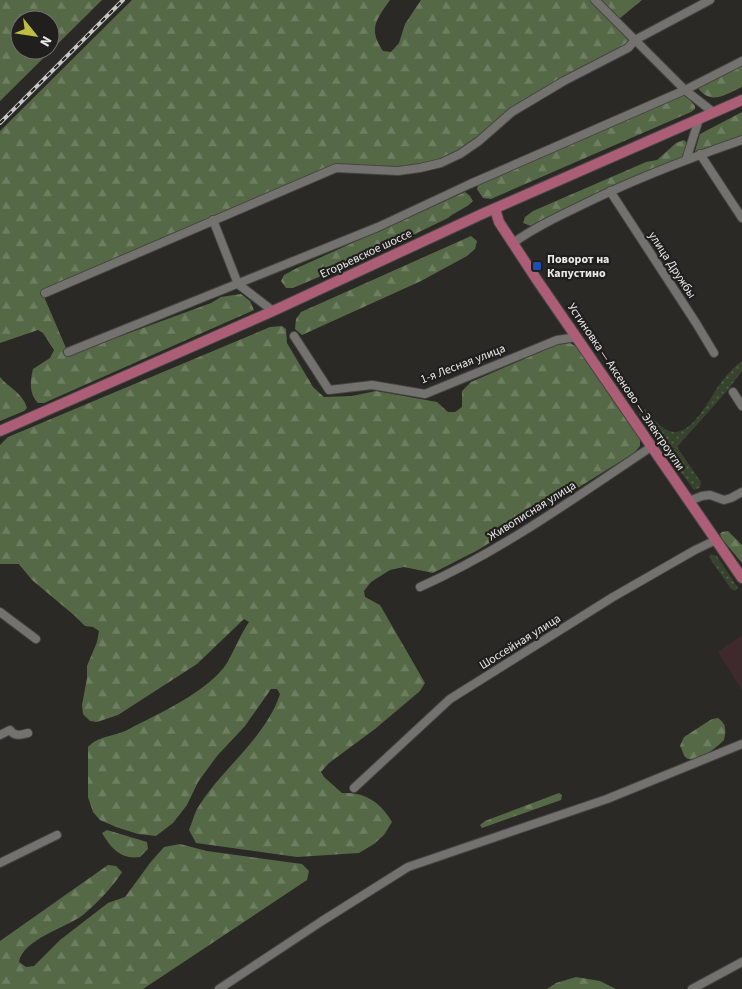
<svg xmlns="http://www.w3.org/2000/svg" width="742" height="989" font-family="'Source Sans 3',sans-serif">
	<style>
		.commercial { fill: #3e2a2d }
		.grass { fill: url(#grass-dots) }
		.forest { fill: url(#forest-firs); fill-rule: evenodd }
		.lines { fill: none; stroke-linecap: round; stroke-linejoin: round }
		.minor-casing { stroke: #464543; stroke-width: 10 }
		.major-casing { stroke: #464543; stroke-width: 12 }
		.minor { stroke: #74726f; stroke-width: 8 }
		.major { stroke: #ac5e76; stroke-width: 10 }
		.rail-casing { stroke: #c6c6c4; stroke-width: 4 }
		.rail { stroke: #201f1d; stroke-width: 2; stroke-dasharray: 5.5; stroke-linecap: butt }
		.transit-dot { fill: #1a4fb4; stroke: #201f1d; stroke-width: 2 }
		.labels { text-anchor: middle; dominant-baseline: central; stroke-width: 4.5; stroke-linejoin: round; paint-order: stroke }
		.street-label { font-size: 12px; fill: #e9e9e7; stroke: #201f1d }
		.poi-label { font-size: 12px; font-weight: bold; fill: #e9e9e7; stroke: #201f1d; text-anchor: start }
	</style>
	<defs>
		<pattern id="grass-dots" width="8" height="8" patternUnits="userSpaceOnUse" patternTransform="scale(1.25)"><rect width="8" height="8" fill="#37432d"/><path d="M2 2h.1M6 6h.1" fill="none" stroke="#545e4b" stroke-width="1.8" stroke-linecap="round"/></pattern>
		<pattern id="forest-firs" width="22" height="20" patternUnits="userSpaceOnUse" patternTransform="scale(1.25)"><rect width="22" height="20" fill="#566946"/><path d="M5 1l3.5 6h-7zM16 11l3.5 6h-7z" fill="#6e7e61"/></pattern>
	</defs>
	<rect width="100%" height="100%" fill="#2a2926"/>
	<path class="commercial" d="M742 635V690L718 652Z"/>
	<path class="grass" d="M742 361V371L727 391 677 447 701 482 700 488 694 490 639 415 640 410 645 409C652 416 658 426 667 430 692 442 711 393 723 380 728 373 735 366 742 361Z
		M711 554 717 556 738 588 735 591 731 589 709 557Z"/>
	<path class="forest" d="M0 0H102L0 101ZM20 20H50V50H20Z
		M132 0H390C376 20 368 29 383 51L391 52 399 43 405 24 421 0H591L630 38 629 43 620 50 561 81 478 140 439 161 398 169 335 166 42 292 69 355 211 303 221 297 241 294 250 301 254 310 44 403H38C29 394 30 381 33 369L50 358 54 350 43 333 38 330 0 343V131Z
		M601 0H642L619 19Z
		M742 63V87C726 94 711 106 698 88L701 84Z
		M683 95 689 99 695 106V109L691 112 491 199 483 198 477 189 478 185 676 96Z
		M742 112V137L697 153 695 151 700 134Z
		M684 140 687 143 685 154 681 160 604 190 531 226 523 223 525 217 533 211 646 162 657 160 676 143Z
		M465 192 470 196 473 201C467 208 456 211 448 218L384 249 293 288H286L281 281 284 275 297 268Z
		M471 236 477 241 475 249 467 256 421 281 302 335 295 329 296 319 301 312Z
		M282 326 286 329 287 343 313 387 324 397 352 396 376 391 437 402 448 412H455L462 407V391L471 382 556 345 570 343 579 348 640 438V446L634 453 478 550 433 573 404 567 390 570 371 582 364 591 365 597 380 605 425 683 420 691 375 729 329 763 321 772 324 777 342 793C366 792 380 802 392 822L384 835 374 844 359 853 297 857 196 843 189 830C192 823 194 815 197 809 220 770 266 738 280 694L277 689H271L245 726 217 756 198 782 187 805 173 823 156 836 138 834 116 827 100 820 93 812 88 797V747C99 735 115 737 129 729 158 714 209 691 227 663 235 649 240 635 249 622L244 619 197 664 118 715 97 722 90 721 83 714 82 705 87 678V666L97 642 99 631 93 627 85 626 75 616 32 580 19 564H0V445L8 437 270 327Z
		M0 377C9 388 23 393 27 408L24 411 0 421Z
		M728 531 742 545V563L722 539 720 534 722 532Z
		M718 718C727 724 726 731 724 740 717 747 695 766 685 757 683 754 682 749 680 746L684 737 712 719Z
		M559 793 562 795 561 800 482 828 480 825 485 821Z
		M107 830 147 842 148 849 140 857C121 860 111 848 102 833Z
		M180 844 207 851 302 864 309 871 307 880 143 989H0V941L108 865 116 866 122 872C113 887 96 904 83 915 66 928 23 939 19 962L26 967 34 966 60 940 108 903 125 897 150 863 164 847Z
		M576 977 600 981 616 989H547L556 983Z"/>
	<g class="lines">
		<g class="minor-casing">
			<path id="minor" d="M595 0 685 90 713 112
				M700 154 742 218
				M686 160 699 119
				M610 191 696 323 714 353
				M213 220 238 284 273 311
				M513 243C534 228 557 217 580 206 632 180 687 159 742 140
				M45 293 336 168 398 171 420 168 441 163 460 154 479 141 512 112 564 81 628 48 635 40 710 0
				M294 336 329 390 372 385 425 394 557 340 577 337
				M68 352 378 227 470 184 685 90 742 61
				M733 392 742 406
				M689 501 702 496 710 495 724 500 731 498 742 492
				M420 587C503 550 576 497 651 447
				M0 612 36 639
				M0 735 10 730C15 737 20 735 28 733
				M354 788 450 699 613 597 695 550 716 540
				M0 863 57 835
				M219 989 322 921 408 867 607 799 742 744
				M692 989 742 962"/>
		</g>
		<g class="major-casing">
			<path id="major" d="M495 209 499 222 537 280 742 578
				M0 431 273 311 482 214 742 100"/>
		</g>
		<use href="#minor" class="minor"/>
		<use href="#major" class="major"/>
		<g class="rail-casing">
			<path id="rail" d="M0 123 123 0"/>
		</g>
		<use href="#rail" class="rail"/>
	</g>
	<rect class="transit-dot" x="532" y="261" width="10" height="10" rx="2.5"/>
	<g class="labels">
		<g class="street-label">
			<text transform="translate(366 254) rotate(-25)">Егорьевское шоссе</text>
			<text transform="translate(672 265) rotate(57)">улица Дружбы</text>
			<text transform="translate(463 364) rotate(-21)">1-я Лесная улица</text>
			<text transform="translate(626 387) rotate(56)">Устиновка — Аксеново — Электроугли</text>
			<text transform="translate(532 511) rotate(-32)">Живописная улица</text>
			<text transform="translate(520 642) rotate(-32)">Шоссейная улица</text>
		</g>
		<g class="poi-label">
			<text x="547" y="259">Поворот на<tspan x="547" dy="14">Капустино</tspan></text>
		</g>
	</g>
	<g transform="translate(35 35) rotate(120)"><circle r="24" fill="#201f1d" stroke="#70706e"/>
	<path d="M0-4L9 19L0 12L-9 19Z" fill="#bfbe41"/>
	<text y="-8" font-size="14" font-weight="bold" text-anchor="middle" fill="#e9e9e7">N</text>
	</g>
</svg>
